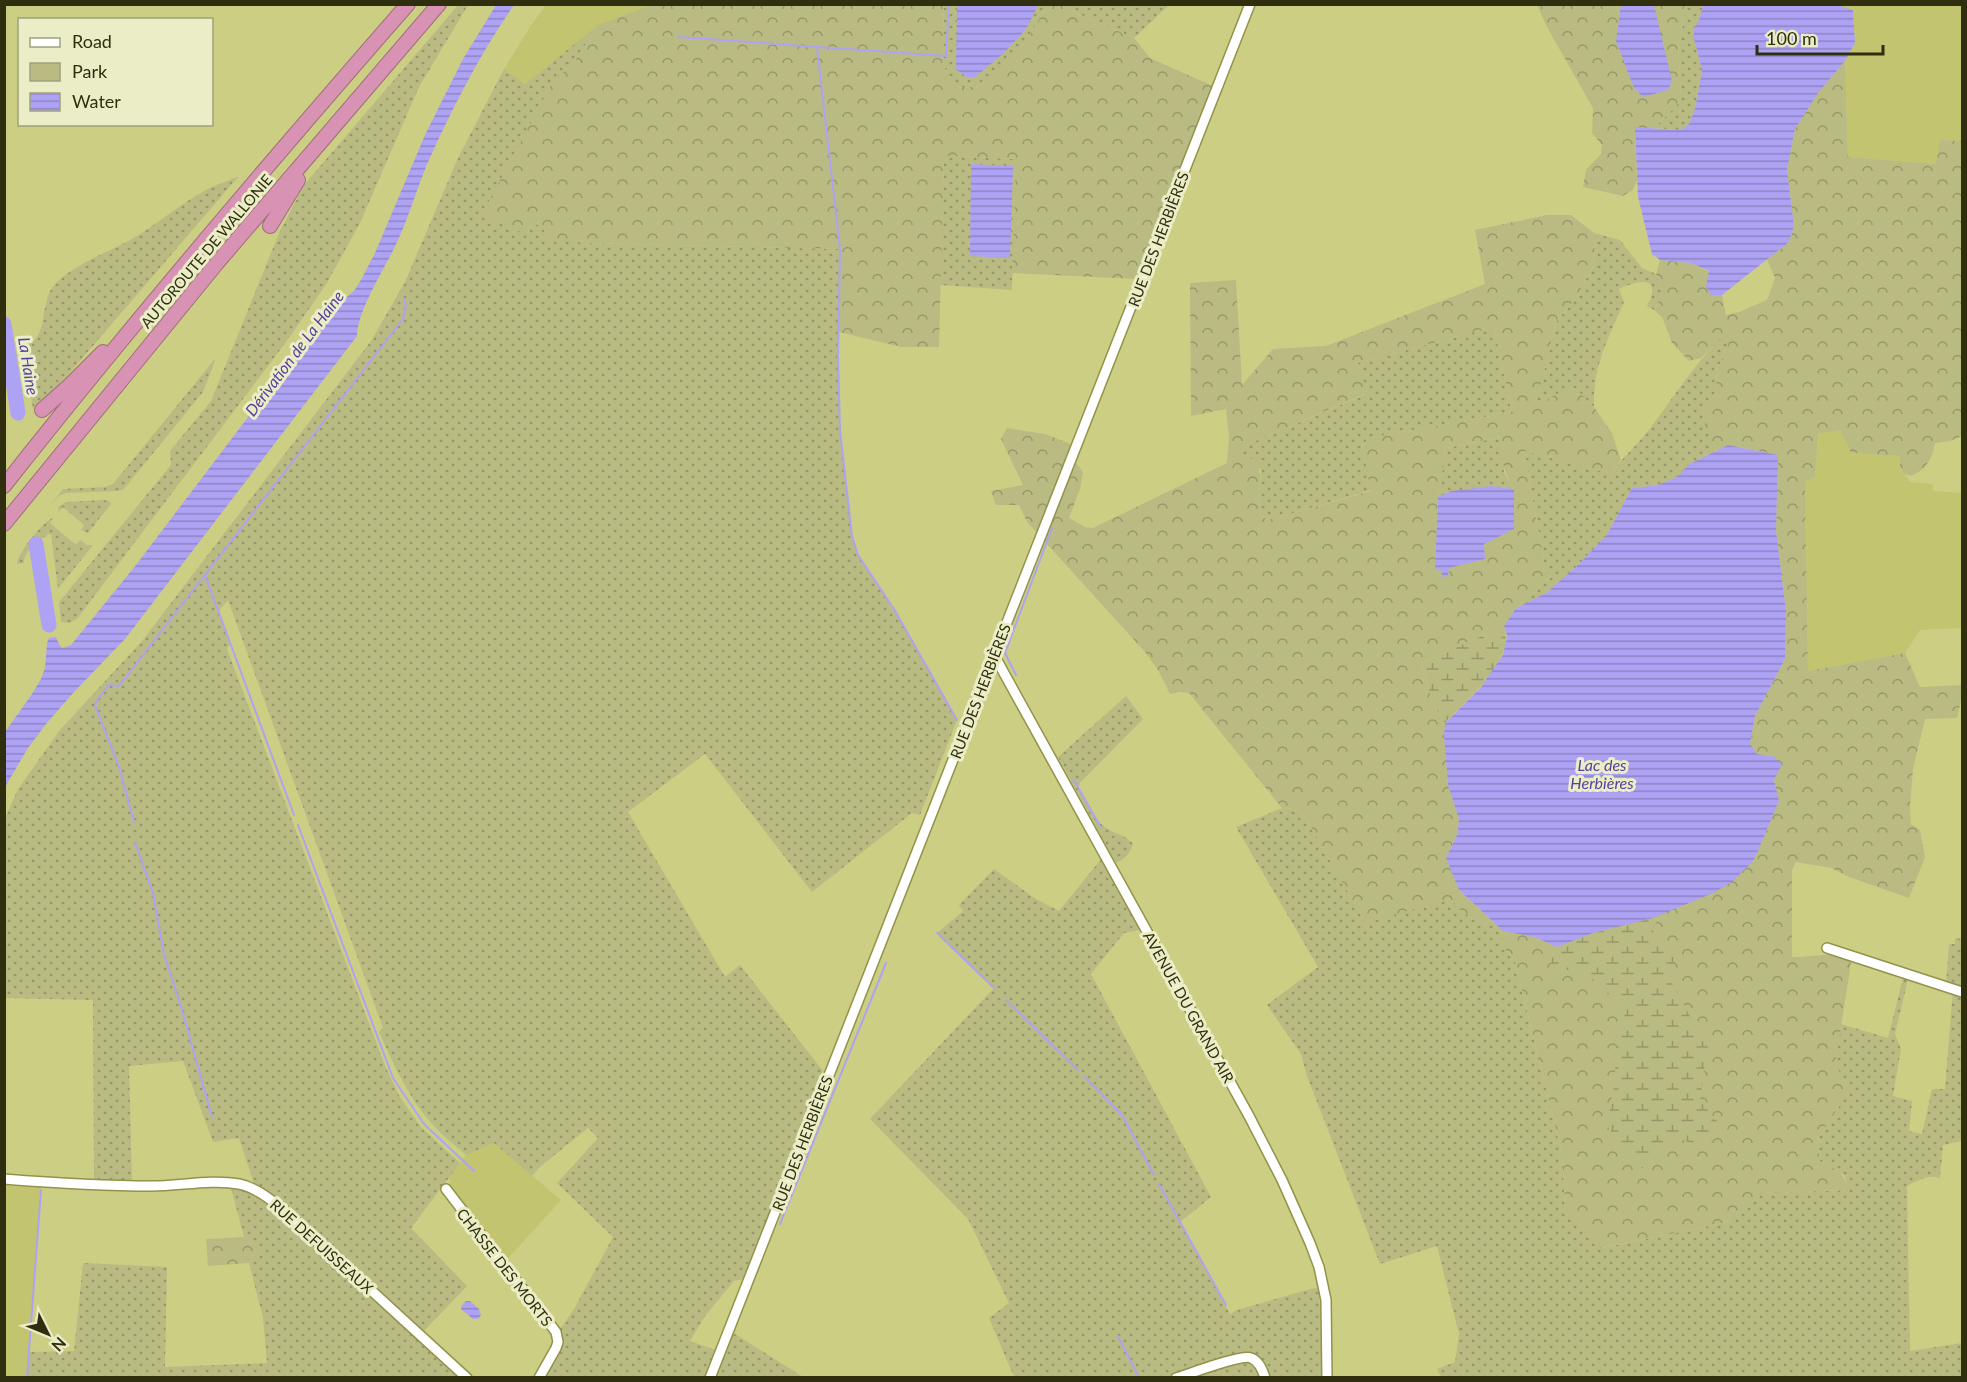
<svg xmlns="http://www.w3.org/2000/svg" width="1967" height="1382" font-family="Lato,sans-serif">
	<style>
		.built { fill: #c3c470 }
		.green { fill: url(#green-dots) }
		.forest { fill: url(#forest-crowns); fill-rule: evenodd }
		.wetland { fill: url(#wetland-marsh) }
		.water { fill: url(#water-rules) }
		.lines { fill: none; stroke-linecap: round; stroke-linejoin: round }
		.stream { stroke: #aea2f4; stroke-width: 2 }
		.river { stroke: #aea2f4; stroke-width: 15 }
		.minor-casing { stroke: #919348; stroke-width: 12 }
		.highway-casing { stroke: #9d6f7a; stroke-width: 16 }
		.minor { stroke: #fff; stroke-width: 9 }
		.highway { stroke: #d892b3; stroke-width: 14 }
		.labels { text-anchor: middle; dominant-baseline: central; stroke-width: 6; stroke-linejoin: round; paint-order: stroke }
		.street-label { font-size: 15px; fill: #2f2f0f; stroke: #ebedc7 }
		.water-label { font-size: 16px; font-style: italic; fill: #56409f; stroke: #ebedc7 }
	</style>
	<defs>
		<pattern id="green-dots" width="8" height="8" patternUnits="userSpaceOnUse" patternTransform="scale(1.5)"><rect width="8" height="8" fill="#b9bb82"/><path d="M2 2h.1M6 6h.1" fill="none" stroke="#979869" stroke-width="1.8" stroke-linecap="round"/></pattern>
		<pattern id="forest-crowns" width="20" height="18" patternUnits="userSpaceOnUse" patternTransform="scale(1.5)"><rect width="20" height="18" fill="#b9bb82"/><path d="M2 6a3 3 0 1 1 6 0M12 15a3 3 0 1 1 6 0" fill="none" stroke="#979869"/></pattern>
		<pattern id="wetland-marsh" width="20" height="14" patternUnits="userSpaceOnUse" patternTransform="scale(1.5)"><rect width="20" height="14" fill="#b9bb82"/><path d="M1 5h8M5 5V1M11 12h8M15 12V8" fill="none" stroke="#979869"/></pattern>
		<pattern id="water-rules" width="6" height="5" patternUnits="userSpaceOnUse" patternTransform="scale(1.5)"><rect width="6" height="5" fill="#aea2f4"/><path d="M0 2.5h6" fill="none" stroke="#8e84c4"/></pattern>
	</defs>
	<rect width="100%" height="100%" fill="#cccf83"/>
	<path class="built" d="M546 5H651L598 26 525 84 504 69 532 24Z
		M1838 5H1962V141L1940 140 1937 164 1848 157 1845 61 1855 43 1853 10Z
		M1840 430 1851 453 1900 456V466L1910 482 1933 484V491L1962 493V628L1920 630 1905 653 1808 671 1805 482 1815 477 1818 434Z
		M494 1143 561 1200 502 1265 446 1189 451 1182 448 1178 466 1155Z
		M5 1185 41 1187 27 1377 5 1378Z"/>
	<path class="green" d="M459 4 468 5 419 87 360 223 327 283 289 338 77 619 69 623 61 622 59 602 171 465 170 451 211 401 280 231 304 185Z
		M944 5H1047C1033 31 1000 92 963 87 959 87 954 84 950 82L942 61Z
		M1066 5H1169L1134 38 1067 9Z
		M1685 5H1703L1699 20 1694 29V39L1702 69 1695 109 1689 124 1680 130 1654 128 1676 106 1681 98 1678 47 1683 24Z
		M598 25 571 67 554 80 528 235 531 224 543 225 585 243 840 249 838 358 840 430 852 536 858 555 894 609 957 720 920 815 912 813 812 892 705 754 628 812 725 977 740 965 823 1071 744 1279 734 1281 705 1316 690 1341 716 1350 704 1377H543L562 1341V1336L559 1331 574 1309 613 1237 557 1183 598 1138 588 1128 541 1166 532 1176 494 1143 466 1155C456 1146 444 1137 435 1127 409 1100 394 1065 379 1032L383 1028 228 600 218 612 230 645 227 649 386 1068 400 1097 421 1127 460 1163 411 1228 467 1286 424 1331 281 1202 254 1184 239 1138 213 1142 183 1061 129 1066 132 1180 94 1181 93 1000 5 998V818L18 789 60 730 142 641 371 341 405 282 458 158 504 69 525 84Z
		M944 156 1016 159 1012 290 940 285Z
		M238 177 61 383 44 401 33 409 23 348C53 335 36 302 57 282 76 264 108 252 132 239 157 224 179 205 204 191 215 185 227 181 238 177Z
		M1594 233 1620 240 1642 268 1656 274C1664 291 1665 294 1654 310L1647 306C1649 302 1652 296 1652 291 1653 274 1626 286 1619 289L1624 302C1608 340 1593 364 1594 407L1575 388 1531 412 1540 389 1556 322 1575 299 1595 263Z
		M1494 327 1512 412 1369 438 1362 446 1372 490 1269 520 1261 516 1259 509 1261 469 1237 458 1246 445 1366 394 1357 363Z
		M1723 335 1729 342 1717 371 1715 397 1705 428 1717 450 1689 464 1677 477 1658 485 1632 488 1606 536 1576 567 1546 593 1516 608 1550 577 1546 573 1524 451 1612 473C1622 458 1636 446 1648 431 1673 398 1694 365 1723 335Z
		M214 360 215 361 203 392 124 489 119 491 66 493 60 495 49 507 63 489 105 487 113 484Z
		M1502 437 1504 472 1514 489 1492 486 1438 497 1446 448Z
		M104 500 109 501 111 504 88 533 81 530 84 525 63 507 58 512 59 506 66 502Z
		M53 518 50 523 76 545 80 540 87 545H93L58 589 51 534H48C39 542 24 549 24 563L17 564C17 554 43 521 53 518Z
		M1126 696 1143 719 1080 783 1078 787C1085 801 1092 818 1105 827 1113 834 1127 835 1133 844 1130 854 1125 859 1116 863L1058 757Z
		M1282 808 1296 809 1306 818 1365 922 1450 899 1472 919 1485 924 1491 920 1503 931C1500 945 1507 952 1515 962L1562 1154 1565 1204 1575 1220 1602 1248 1732 1221 1761 1193 1847 1190 1845 1176 1820 1161 1817 1140 1840 1105 1835 1065 1841 1024 1888 1038 1904 974 1909 975 1895 1034 1901 1049 1893 1096 1912 1101 1909 1131 1922 1134 1932 1089H1945L1953 989 1962 992V1141L1943 1145 1940 1178C1927 1174 1919 1180 1907 1186L1910 1351 1962 1343V1377H1441L1437 1369 1455 1362 1459 1334 1437 1246 1380 1264 1307 1076 1301 1054 1267 1005 1318 967 1236 827Z
		M1102 858 1115 886 1140 930 1124 933 1091 974 1211 1197 1180 1222 1230 1314 1237 1310 1314 1288 1319 1289 1323 1377H1269L1266 1371 1238 1356 1166 1377H1014L989 1318 1009 1303 968 1219 870 1119 994 988 937 933 963 911 959 905 994 869 1036 899 1059 911Z
		M1955 938 1962 939V988L1946 984 1949 944H1955Z
		M231 1188 250 1192 271 1204 462 1378H27L29 1352 74 1351 83 1263 167 1267 165 1367 267 1363 263 1318 249 1263 253 1260 258 1245 244 1237Z
		M732 1332 803 1377 715 1378Z
		M1245 1360 1254 1363 1262 1378H1184Z"/>
	<path class="forest" d="M651 5H944L942 61 950 82C954 83 959 87 963 87 1000 92 1033 31 1047 5H1066L1067 9 1134 38 1150 58 1213 86 1136 279 1012 273 1016 159 944 156 939 347H901L839 332V249L585 243 545 238 543 225 531 224 528 235 481 216 554 79 571 67 598 25Z
		M1537 5H1685L1683 24 1678 47 1681 98 1676 106 1654 128H1635L1637 180 1633 190 1623 196 1583 187 1586 170 1601 154 1602 145 1592 133 1593 108 1548 29Z
		M1845 61 1848 157 1936 164 1940 140 1962 141V436L1950 441 1935 443C1932 459 1926 470 1911 476L1903 473 1900 466V456L1851 453 1840 430 1818 434 1815 477 1805 482 1808 671 1905 653 1920 687 1962 685V696L1957 718 1925 719 1913 769 1910 807 1911 824 1920 830 1925 857 1909 898 1849 877 1831 868 1796 862 1792 870V957C1811 957 1835 952 1852 957L1835 1065 1848 1085 1840 1105 1817 1140 1820 1161C1834 1169 1847 1173 1847 1190L1761 1193 1733 1221 1601 1248 1575 1220 1565 1204 1562 1154 1515 962C1507 952 1500 945 1503 931L1534 937 1557 947 1653 918 1753 861 1779 801 1774 780 1773 756 1757 754 1749 744 1755 716 1785 659 1786 611 1776 530 1778 455 1728 445 1717 450 1705 428V411L1715 397 1717 371 1729 342 1723 336 1701 358 1689 361 1672 343 1662 317 1654 310C1665 294 1664 291 1656 274L1660 260 1691 263 1709 272 1711 295H1722L1726 315 1739 312 1767 300 1775 278 1767 259 1789 242 1794 226 1787 170 1795 129 1818 93Z
		M1547 215H1571L1594 233 1595 263 1575 299 1556 322 1540 389 1532 410 1556 394 1575 388 1594 407 1612 433 1621 460 1611 474 1524 451 1546 573 1550 577 1516 608 1504 626 1421 663 1433 704 1445 723 1444 736 1448 785 1459 818 1457 835 1446 858 1459 890 1491 920 1485 924 1472 919 1450 899 1365 923 1306 818 1296 809 1282 808 1189 693 1180 692 1170 694 1158 670 1145 652 1027 522 1019 505H996L991 491 1023 485 1001 439 1007 428 1045 434 1076 446 1072 458 1083 472 1080 489 1069 518 1085 527 1093 528 1227 463 1229 437 1226 409 1191 416 1190 283 1236 280 1242 385 1273 349 1326 346 1485 284 1475 230ZM1494 327 1512 412 1369 438 1362 446 1371 491 1268 520 1261 516C1256 496 1265 477 1256 459L1238 457 1246 445 1367 393 1357 363ZM1501 437C1500 458 1503 470 1514 489L1484 544 1485 559 1449 568 1448 576H1442L1441 570 1435 568 1438 497 1446 448Z
		M244 1237 258 1245 259 1255 249 1263 208 1266 206 1239Z"/>
	<path class="wetland" d="M1504 626C1516 663 1466 698 1445 723L1433 704 1421 663Z
		M1663 914 1653 927 1654 940 1668 947 1676 960 1670 980 1707 1047 1700 1101 1722 1127 1708 1147 1666 1136 1642 1169 1607 1126 1614 1086 1617 1042 1626 1018 1616 1000 1589 976 1574 971 1556 968 1551 961 1557 947 1593 933Z"/>
	<path class="water" d="M496 5H514C481 52 452 109 428 162 417 188 410 214 398 240 387 265 357 310 357 336L125 639 74 692 46 724 28 748 5 787V732L32 694 41 679 45 668 47 643 49 638 56 637 60 646 63 648 71 645 136 565 320 322 329 316 342 301 354 291 361 280 375 253 425 135 463 59Z
		M957 5V4L1038 5 1026 29 1004 53 975 77H966L956 69Z
		M1621 5H1654L1672 81 1668 90 1643 97 1634 88 1616 41Z
		M1838 5 1853 10 1855 43 1845 61 1818 93 1795 129 1787 170 1794 226 1789 242 1722 295H1711L1706 287 1709 271 1691 263 1660 260 1652 254 1638 197 1635 127 1680 130 1689 124 1695 109 1702 70 1694 39V29L1699 20 1703 5Z
		M971 164 1013 166 1010 258 970 256Z
		M1728 445 1778 455 1776 530 1786 611 1785 659 1755 716 1750 744 1757 754 1773 756 1782 764 1774 780 1779 801 1757 853 1753 861 1732 882 1713 893 1653 918 1593 933 1557 947 1534 937 1503 931 1459 890 1446 858 1457 835 1459 819 1448 785 1444 736 1445 723 1481 687 1503 655 1507 636 1504 626 1516 608 1546 593 1576 567 1606 536 1632 488 1658 485 1677 477 1689 464Z
		M1492 486 1514 489V529L1484 544 1485 559 1449 568 1448 576 1442 577 1441 570 1435 569 1438 497 1451 491Z
		M466 1301H470L479 1309 481 1315 478 1319H473L461 1309 462 1305Z"/>
	<g class="lines">
		<path class="stream" d="M679 37 946 56 949 4
			M817 47 840 249 838 358 840 430 852 536 858 555 894 609 957 720
			M1016 675 1005 653 1052 528
			M1074 780 1100 826
			M294 815 205 575 403 319 406 306 404 299
			M134 822 119 767 95 705 97 700 109 685 119 686 204 576
			M298 825 393 1078 424 1124 474 1171
			M135 842 153 893 164 954 182 1010 212 1117
			M937 933 994 988
			M1006 1000 1078 1070
			M1085 1077 1122 1115 1154 1175
			M1159 1184 1226 1305
			M780 1224 886 963
			M1118 1336 1139 1378
			M27 1378 41 1190"/>
		<path class="river" d="M4 324 18 413
			M36 544 49 625"/>
		<g class="minor-casing">
			<path id="minor" d="M994 655 1249 1116 1282 1180 1310 1243 1319 1267 1326 1300 1327 1378
				M1827 948 1962 992
				M4 1179C54 1183 102 1186 152 1186 180 1186 211 1179 239 1184 254 1187 267 1197 279 1206L467 1378
				M446 1189 556 1332 558 1342 556 1348 539 1378
				M710 1378 1250 4
				M1176 1378C1189 1374 1242 1354 1251 1358 1259 1361 1263 1371 1265 1378"/>
		</g>
		<g class="highway-casing">
			<path id="highway" d="M270 226 298 180
				M42 410 69 386 103 352
				M4 486C134 321 270 162 408 4
				M4 524 217 263 439 4"/>
		</g>
		<use href="#minor" class="minor"/>
		<use href="#highway" class="highway"/>
	</g>
	<g class="labels">
		<g class="street-label">
			<text transform="translate(1158 239) rotate(-69)">RUE DES HERBIÈRES</text>
			<text transform="translate(206 251) rotate(-50)">AUTOROUTE DE WALLONIE</text>
			<text transform="translate(980 691) rotate(-69)">RUE DES HERBIÈRES</text>
			<text transform="translate(1189 1007) rotate(61)">AVENUE DU GRAND AIR</text>
			<text transform="translate(802 1143) rotate(-69)">RUE DES HERBIÈRES</text>
			<text transform="translate(322 1246) rotate(42)">RUE DEFUISSEAUX</text>
			<text transform="translate(505 1267) rotate(52)">CHASSE DES MORTS</text>
		</g>
		<g class="water-label">
			<text transform="translate(294 353) rotate(-53)">Dérivation de La Haine</text>
			<text transform="translate(29 366) rotate(81)">La Haine</text>
			<text x="1602" y="764">Lac des<tspan x="1602" dy="18">Herbières</tspan></text>
		</g>
	</g>
	<rect width="1967" height="1382" fill="none" stroke="#2f2f0f" stroke-width="12"/>
	<rect x="18" y="18" width="195" height="108" fill="#ebedc7" stroke="#a0a17d" stroke-width="1.5"/>
	<rect x="30" y="38" width="30" height="9" fill="#ffffff" stroke="#a0a17d" stroke-width="1.5"/>
	<text x="72" y="48" font-size="18" fill="#2f2f0f">Road</text>
	<rect x="30" y="63" width="30" height="18" fill="#b9bb82" stroke="#a0a17d" stroke-width="1.5"/>
	<text x="72" y="78" font-size="18" fill="#2f2f0f">Park</text>
	<rect x="30" y="93" width="30" height="18" fill="url(#water-rules)" stroke="#a0a17d" stroke-width="1.5"/>
	<text x="72" y="108" font-size="18" fill="#2f2f0f">Water</text>
	<g transform="translate(48 1334) rotate(133)" stroke="#ebedc7" stroke-width="4.5" paint-order="stroke">
	<path d="M0-4.5L10 22L0 15L-10 22Z" fill="#2f2f0f"/>
	<text y="-9" font-size="16" font-weight="bold" text-anchor="middle" fill="#2f2f0f">N</text>
	</g>
	<path d="M1757 45v9h126v-9" fill="none" stroke="#2f2f0f" stroke-width="3"/>
	<text x="1766" y="45" font-size="18" fill="#2f2f0f" stroke="#ebedc7" stroke-width="4.5" paint-order="stroke">100 m</text>
</svg>
